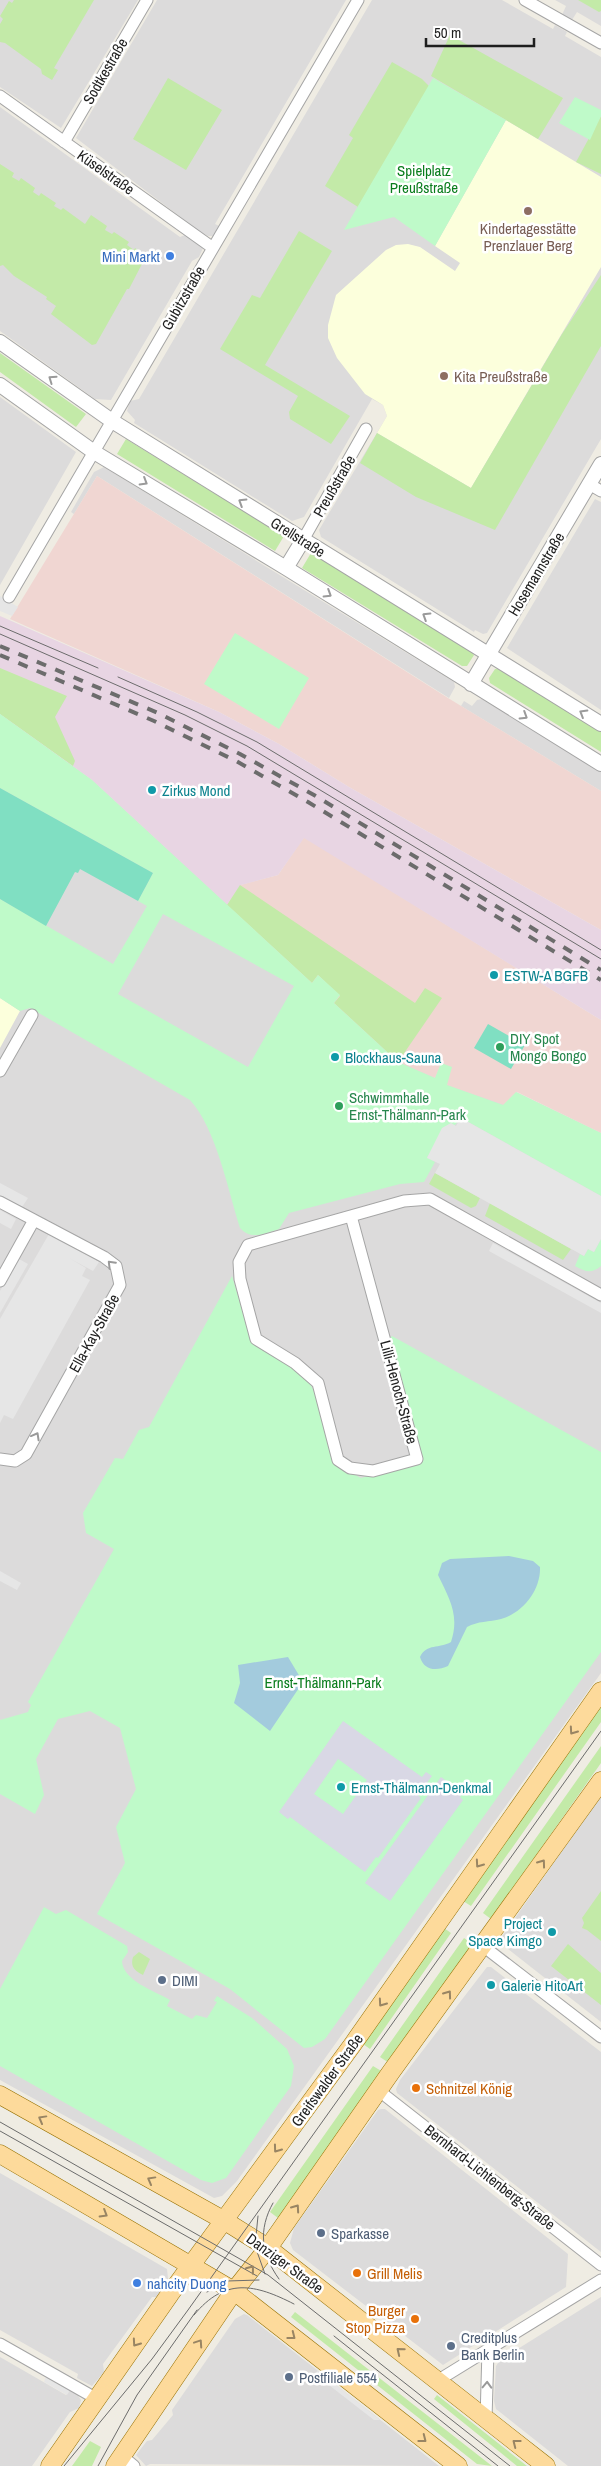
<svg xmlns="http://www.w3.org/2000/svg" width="601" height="2466" font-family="'Archivo Narrow',sans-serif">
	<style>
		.residential { fill: #dcdbdb }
		.commercial { fill: #f0d6d2 }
		.industrial { fill: #e8d5e3 }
		.education { fill: #fcffdc }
		.grass { fill: #c3eaa8 }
		.park { fill: #bffac9; fill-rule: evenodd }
		.pitch { fill: #80dfc2 }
		.parking { fill: #e6e6e6 }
		.plaza { fill: #d9d8e5; fill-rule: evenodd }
		.water { fill: #a3cbdd }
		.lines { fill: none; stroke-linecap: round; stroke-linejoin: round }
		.minor-casing { stroke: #a5a5a5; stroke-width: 13 }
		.tertiary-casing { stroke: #a5a5a5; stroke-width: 16 }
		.primary-casing { stroke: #977100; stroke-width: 19 }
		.minor { stroke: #fff; stroke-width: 11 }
		.tertiary { stroke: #fff; stroke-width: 14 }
		.primary { stroke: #fdda9b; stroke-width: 18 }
		.tram { stroke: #6c6c6c; stroke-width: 1 }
		.rail { stroke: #6c6c6c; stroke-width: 4; stroke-dasharray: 10 10; stroke-linecap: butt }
		.oneway { stroke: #9a9a9a }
		.oneway2 { stroke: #998563 }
		.education-dot { fill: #8d6e63; stroke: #fff; stroke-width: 2 }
		.shop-dot { fill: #3f7fe0; stroke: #fff; stroke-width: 2 }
		.culture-dot { fill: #0f9aa8; stroke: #fff; stroke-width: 2 }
		.leisure-dot { fill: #2e9e5b; stroke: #fff; stroke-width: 2 }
		.service-dot { fill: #5c6f8a; stroke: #fff; stroke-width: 2 }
		.food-dot { fill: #e8710a; stroke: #fff; stroke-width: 2 }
		.labels { text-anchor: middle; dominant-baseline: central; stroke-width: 5; stroke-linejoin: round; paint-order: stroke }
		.street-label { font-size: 15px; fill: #1e1e1e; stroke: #fff }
		.park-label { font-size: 15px; fill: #0a7d1d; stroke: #fff }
		.education-label { font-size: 15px; fill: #785e54; stroke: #fff }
		.shop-label { font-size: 15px; fill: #366cbe; stroke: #fff; text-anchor: end }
		.culture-label { font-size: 15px; fill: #0d838f; stroke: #fff; text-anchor: start }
		.leisure-label { font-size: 15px; fill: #27864d; stroke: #fff; text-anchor: start }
		.service-label { font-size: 15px; fill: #4e5e75; stroke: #fff; text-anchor: start }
		.food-label { font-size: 15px; fill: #c56008; stroke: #fff; text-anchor: start }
	</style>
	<rect width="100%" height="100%" fill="#efece3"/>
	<path class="residential" d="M0 0H138L61 128 0 87Z
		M157 0H346L215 224 219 226 213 236H208L199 231 76 138Z
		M372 0H502L553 29 555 25 567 32 565 36 601 57V439L487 633 483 634 475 630 474 632 321 537 319 530 387 416 383 405 372 399 304 517 292 521 134 423 135 420 127 411 130 401 139 399Z
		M555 0H601V26L577 12 572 20 562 15 566 6Z
		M0 107 180 237 185 235 203 248 199 257 192 261 111 400 95 399 0 331Z
		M0 397 76 452 0 585Z
		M104 467 454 682 455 687 449 698 97 476 74 514 71 512 94 472Z
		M595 499 601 502V710L507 648Z
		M482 699 601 772V791L461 706 464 701 472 706 477 700Z
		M0 714 92 780 312 983 435 1078 441 1063 446 1084 516 1092 601 1133V1673L237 2181 222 2196 214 2198 0 2080Z
		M601 1796V2022L503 1945 501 1938Z
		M487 1967H491L601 2052V2252L397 2093 396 2089 400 2080Z
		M381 2109H385L568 2254 566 2287 443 2365 293 2250 290 2243 294 2228 378 2110Z
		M0 2173 167 2269 168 2279 165 2285 157 2297H152L103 2364 104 2372 92 2386 77 2378 78 2374 0 2330Z
		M601 2297V2466H568L496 2409 494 2401 496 2366 500 2360Z
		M244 2314 247 2315 439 2466 150 2464 146 2466 136 2455 147 2441 152 2440 173 2415 172 2410 235 2319Z
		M0 2357 66 2395 70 2390 77 2394 81 2400 79 2408 70 2412 32 2466H0Z"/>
	<path class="commercial" d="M97 476 448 698 601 791V930L349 787 279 744 219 712 10 619Z
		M304 837 601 1020V1133L517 1092 504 1105 446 1085 441 1063 435 1078 398 1062 227 905 240 885 278 875Z"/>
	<path class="industrial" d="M0 616 219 712 279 744 349 787 601 930V1020L304 838 278 875 241 885 227 905 92 780 0 714Z"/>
	<path class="education" d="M506 120 601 177V267L471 488 377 433 387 416 383 405 365 394 337 358 328 338V325L336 295 386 250 396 245 408 244 420 247 455 271 460 263 435 246Z
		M0 998 20 1011 0 1048Z"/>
	<path class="grass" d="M14 0H94L54 68 58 70 52 80 42 74 41 69 5 43 0 42V24L3 19 0 16 9 1 12 3Z
		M578 0H601V11L599 12Z
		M450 35 563 98 538 139 431 76Z
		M392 62 422 79 429 86 358 207 325 186 353 138 349 135Z
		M168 78 222 110 186 170 133 139Z
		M601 116V174L576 162Z
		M0 164 14 173 12 177 19 181 21 178 35 188 33 192 39 196 41 193 56 203 54 206 61 210 63 208 85 224 91 215 107 226 105 230 112 234 114 232 129 242 127 245 134 250 135 248 148 257 143 262 129 289H127L96 344 92 345 51 314 56 306 46 299 47 297 14 276 3 265 0 266Z
		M299 231 332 251 265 365 350 416 331 444 290 419 289 412 298 396 220 349 252 295 260 298Z
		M601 275V346L495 530 416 497 360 463 377 433 471 488 562 334Z
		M0 353 86 414 76 427 0 372Z
		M126 439 284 536 275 551 117 454Z
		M311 553 471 651 474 655 467 666H462L302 568Z
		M0 668 67 696 55 717 75 761 73 766 0 714Z
		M499 668 601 731V752L490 683 489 678 495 669Z
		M240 885 415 1003 425 988 442 998 398 1062 334 1003 340 996 318 975 312 983 227 905Z
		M435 1173 480 1198 476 1206 471 1208 429 1184Z
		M490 1203 571 1249 563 1260 485 1216Z
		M601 1705V1722L471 1906 463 1901Z
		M601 1746V1763L491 1919 483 1913Z
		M601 1891V1941L587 1930 582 1928 584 1923 582 1918Z
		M444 1928 451 1933 370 2049 363 2044Z
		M464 1938 474 1945 389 2063 380 2057Z
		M568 1944 601 1973V2005L551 1966Z
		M139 1952 150 1959 143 1975C135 1971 130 1967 133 1957Z
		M373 2066 383 2072 278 2218 270 2212Z
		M295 2312 492 2466 477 2464 291 2317Z
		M437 2395 527 2466H517L434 2399Z
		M90 2441 101 2447 92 2466H72Z"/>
	<path class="park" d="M433 78 506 120 435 246 394 217 344 230Z
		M575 97 601 110V116L590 140 559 123Z
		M235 633 309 678 279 729 204 684Z
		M0 714 92 780 312 983 318 975 340 995 334 1003 398 1062 435 1078 441 1063 452 1067 447 1085 503 1105 516 1092 601 1133V1196L461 1118 427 1157 435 1162 424 1182 400 1184 289 1213 279 1229C266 1233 251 1241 240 1228 228 1190 216 1128 190 1100L30 1008 20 1011 0 998V899L113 964 147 906 138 901 153 873 0 788ZM163 914 294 986 248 1067 118 994Z
		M601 1239V1266C591 1274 586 1272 575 1266L580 1254 584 1256 588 1249 594 1252Z
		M232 1276 252 1343C270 1354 293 1364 307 1380 322 1398 328 1440 335 1464L361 1478 422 1461 390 1338 392 1336 601 1452V1652L325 2039 312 2047 304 2048 230 1989 97 1914 125 1863 116 1827 136 1789 120 1728 90 1711 58 1719 36 1759 44 1795 35 1814 0 1794V1720L28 1712 31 1705 28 1702 114 1549 86 1533 83 1513 115 1458 123 1459 139 1430 149 1427Z
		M44 1907 56 1914 66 1910 127 1946 128 1952 122 1961C123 1981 155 1991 170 2000L167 2006 192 2019 196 2015 207 2018 217 2002 214 2001 217 1996 252 2018 287 2049 294 2066 291 2086 226 2178 212 2183 201 2180 0 2066V1989Z"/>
	<path class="pitch" d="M0 788 153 873 138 901 80 869 78 873 75 872 46 926 0 899Z
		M488 1024 525 1045 511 1069 474 1048Z"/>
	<path class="parking" d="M0 596 18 607 12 616 0 611Z
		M461 1118 601 1196V1239L594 1252 588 1249 584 1256 435 1173 440 1164 427 1158 442 1128 451 1123 456 1126Z
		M0 1183 28 1198 22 1207 0 1195Z
		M0 1210 16 1219 11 1229 0 1223Z
		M49 1234 99 1262 93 1271 69 1258 86 1268 82 1276 90 1280 13 1419 4 1415 0 1423V1319Z
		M493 1243 601 1303V1313L489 1251Z
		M19 1259 28 1264 0 1313V1291Z
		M0 1571 21 1583 17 1590 0 1581Z
		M317 2370 380 2420H374L316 2375Z
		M46 2377 70 2390 67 2395 44 2382Z"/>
	<path class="plaza" d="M343 1721 422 1777 426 1772 432 1776 418 1795 421 1798 378 1858 376 1857 365 1872 290 1817 288 1819 279 1812ZM338 1759 367 1780 343 1814 314 1794Z
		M441 1777 463 1793 460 1797 463 1800 390 1901 365 1883Z"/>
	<path class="water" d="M509 1556 533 1561 540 1567C541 1590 523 1613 501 1619 489 1622 478 1621 467 1627L448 1666C437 1671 424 1671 420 1657 427 1643 439 1649 451 1642 460 1615 449 1598 438 1575L442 1563 450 1559Z
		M288 1657 303 1682 270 1731 234 1703 240 1683 238 1665Z"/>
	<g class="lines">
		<g class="minor-casing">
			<path id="minor" d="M525 0 601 43
				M0 96 213 248
				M64 142 147 0
				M589 484 601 491
				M303 540 366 429
				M9 597 358 0
				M0 1071 32 1015
				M0 1202 34 1220 0 1281
				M351 1216 417 1459 373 1471 350 1468 338 1460 318 1383 295 1363 256 1339 240 1279 239 1262 248 1245 404 1201 430 1199 601 1295
				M0 1459 15 1461 26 1454 120 1285 116 1266 104 1257 34 1220
				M483 1946 601 2037
				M378 2090 601 2265
				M0 2344 97 2399
				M437 2381 601 2280
				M486 2419 488 2350
				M122 2456 134 2466"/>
		</g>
		<g class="tertiary-casing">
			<path id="tertiary" d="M0 342 112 421 601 724
				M0 385 94 452 286 568 601 764
				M286 568 303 540
				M471 684 601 464"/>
		</g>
		<g class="primary-casing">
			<path id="primary" d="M0 2095 225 2221 268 2248 546 2466
				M0 2154 234 2291 458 2466
				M50 2466 170 2294 353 2044 601 1691
				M115 2466 234 2291 268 2248 391 2072 601 1781"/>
		</g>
		<use href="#minor" class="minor"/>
		<use href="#tertiary" class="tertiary"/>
		<use href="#primary" class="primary"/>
		<path class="tram" d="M0 626 98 668
			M0 634 185 715 247 746 601 959
			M118 677 197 712 257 742 601 950
			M0 2122 268 2275 510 2466
			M0 2131 257 2276
			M273 2203C258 2230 261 2254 279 2279
			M258 2216 255 2246 265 2274
			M207 2292 227 2281 259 2280
			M194 2315C225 2277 255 2284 294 2304
			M334 2336 498 2466
			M64 2466 152 2359 188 2310 601 1731
			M98 2466 137 2395 197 2310"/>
		<path class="rail" d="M0 646 158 713 240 754 314 795 601 970
			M0 655 154 721 236 761 308 802 601 980"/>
	</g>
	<defs><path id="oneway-chevron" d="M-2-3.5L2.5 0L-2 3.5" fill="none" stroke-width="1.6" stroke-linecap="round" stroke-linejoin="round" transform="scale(1.25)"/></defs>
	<g class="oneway">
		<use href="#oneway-chevron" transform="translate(52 379) rotate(-145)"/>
		<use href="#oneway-chevron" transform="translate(144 482) rotate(31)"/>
		<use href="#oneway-chevron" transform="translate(242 502) rotate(-148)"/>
		<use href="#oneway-chevron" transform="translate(328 594) rotate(32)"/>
		<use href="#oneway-chevron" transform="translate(426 616) rotate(-148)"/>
		<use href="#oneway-chevron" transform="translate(583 713) rotate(-149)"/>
		<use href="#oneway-chevron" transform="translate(524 716) rotate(32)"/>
		<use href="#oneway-chevron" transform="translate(111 1264) rotate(-135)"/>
		<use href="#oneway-chevron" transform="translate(36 1436) rotate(-61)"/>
		<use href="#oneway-chevron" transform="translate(487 2385) rotate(-88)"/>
	</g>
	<g class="oneway2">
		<use href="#oneway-chevron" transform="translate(573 1731) rotate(125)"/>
		<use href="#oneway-chevron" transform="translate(542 1863) rotate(-54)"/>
		<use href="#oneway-chevron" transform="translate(479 1864) rotate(125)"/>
		<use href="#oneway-chevron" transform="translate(448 1994) rotate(-54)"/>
		<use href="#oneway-chevron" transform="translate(382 2003) rotate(125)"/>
		<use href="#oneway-chevron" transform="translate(42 2119) rotate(-151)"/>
		<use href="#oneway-chevron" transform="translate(277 2149) rotate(126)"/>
		<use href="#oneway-chevron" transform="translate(151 2180) rotate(-151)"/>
		<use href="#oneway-chevron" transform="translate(296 2208) rotate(-55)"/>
		<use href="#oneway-chevron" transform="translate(104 2214) rotate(31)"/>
		<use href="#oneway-chevron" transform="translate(251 2269) rotate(-52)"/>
		<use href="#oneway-chevron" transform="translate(292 2336) rotate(38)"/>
		<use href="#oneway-chevron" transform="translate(136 2343) rotate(125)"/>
		<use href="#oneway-chevron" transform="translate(199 2343) rotate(-56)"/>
		<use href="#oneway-chevron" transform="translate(400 2351) rotate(-141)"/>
		<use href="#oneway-chevron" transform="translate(423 2439) rotate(38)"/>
		<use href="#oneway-chevron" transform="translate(516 2443) rotate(-142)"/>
	</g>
	<g class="education-dot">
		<circle cx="528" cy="211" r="5"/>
		<circle cx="444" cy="376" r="5"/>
	</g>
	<g class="shop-dot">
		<circle cx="170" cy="256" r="5"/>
		<circle cx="137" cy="2283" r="5"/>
	</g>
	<g class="culture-dot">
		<circle cx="152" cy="790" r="5"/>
		<circle cx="494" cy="975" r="5"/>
		<circle cx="335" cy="1057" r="5"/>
		<circle cx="341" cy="1787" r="5"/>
		<circle cx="552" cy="1932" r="5"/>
		<circle cx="491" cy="1985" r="5"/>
	</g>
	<g class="leisure-dot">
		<circle cx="500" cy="1047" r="5"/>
		<circle cx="339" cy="1106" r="5"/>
	</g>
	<g class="service-dot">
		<circle cx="162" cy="1980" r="5"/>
		<circle cx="321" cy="2233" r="5"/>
		<circle cx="451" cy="2346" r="5"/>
		<circle cx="289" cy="2377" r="5"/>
	</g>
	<g class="food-dot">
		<circle cx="416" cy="2088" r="5"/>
		<circle cx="357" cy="2273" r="5"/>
		<circle cx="415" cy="2319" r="5"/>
	</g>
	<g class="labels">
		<g class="street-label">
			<text transform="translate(105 71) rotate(-60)">Sodtkestraße</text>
			<text transform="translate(106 172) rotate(35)">Küselstraße</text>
			<text transform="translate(183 298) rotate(-60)">Gubitzstraße</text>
			<text transform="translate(334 486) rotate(-60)">Preußstraße</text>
			<text transform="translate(298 537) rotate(32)">Grellstraße</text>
			<text transform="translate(536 574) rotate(-59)">Hosemannstraße</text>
			<text transform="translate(94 1333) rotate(-61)">Ella-Kay-Straße</text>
			<text transform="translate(399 1392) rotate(75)">Lilli-Henoch-Straße</text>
			<text transform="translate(327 2080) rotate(-54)">Greifswalder Straße</text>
			<text transform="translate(490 2177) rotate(38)">Bernhard-Lichtenberg-Straße</text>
			<text transform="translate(285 2263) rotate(36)">Danziger Straße</text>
		</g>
		<g class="park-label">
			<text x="424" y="170">Spielplatz<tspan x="424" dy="17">Preußstraße</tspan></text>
			<text x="323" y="1682">Ernst-Thälmann-Park</text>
		</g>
		<g class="education-label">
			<text x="528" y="228">Kindertagesstätte<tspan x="528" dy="17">Prenzlauer Berg</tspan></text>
			<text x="454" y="376" text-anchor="start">Kita Preußstraße</text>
		</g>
		<g class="shop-label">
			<text x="160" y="256">Mini Markt</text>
			<text x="147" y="2283" text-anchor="start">nahcity Duong</text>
		</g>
		<g class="culture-label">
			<text x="162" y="790">Zirkus Mond</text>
			<text x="504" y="975">ESTW-A BGFB</text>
			<text x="345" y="1057">Blockhaus-Sauna</text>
			<text x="351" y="1787">Ernst-Thälmann-Denkmal</text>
			<text x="542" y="1923" text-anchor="end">Project<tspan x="542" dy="17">Space Kimgo</tspan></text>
			<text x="501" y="1985">Galerie HitoArt</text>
		</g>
		<g class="leisure-label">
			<text x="510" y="1038">DIY Spot<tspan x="510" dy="17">Mongo Bongo</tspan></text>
			<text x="349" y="1097">Schwimmhalle<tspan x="349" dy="17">Ernst-Thälmann-Park</tspan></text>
		</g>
		<g class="service-label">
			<text x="172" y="1980">DIMI</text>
			<text x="331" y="2233">Sparkasse</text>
			<text x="461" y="2337">Creditplus<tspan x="461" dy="17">Bank Berlin</tspan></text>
			<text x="299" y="2377">Postfiliale 554</text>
		</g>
		<g class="food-label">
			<text x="426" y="2088">Schnitzel König</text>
			<text x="367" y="2273">Grill Melis</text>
			<text x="405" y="2310" text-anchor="end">Burger<tspan x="405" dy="17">Stop Pizza</tspan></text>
		</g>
	</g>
	<path d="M426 38v8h108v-8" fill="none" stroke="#1e1e1e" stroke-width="2.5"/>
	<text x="434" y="38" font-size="15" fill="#1e1e1e" stroke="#ffffff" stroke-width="4" paint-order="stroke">50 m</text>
</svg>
